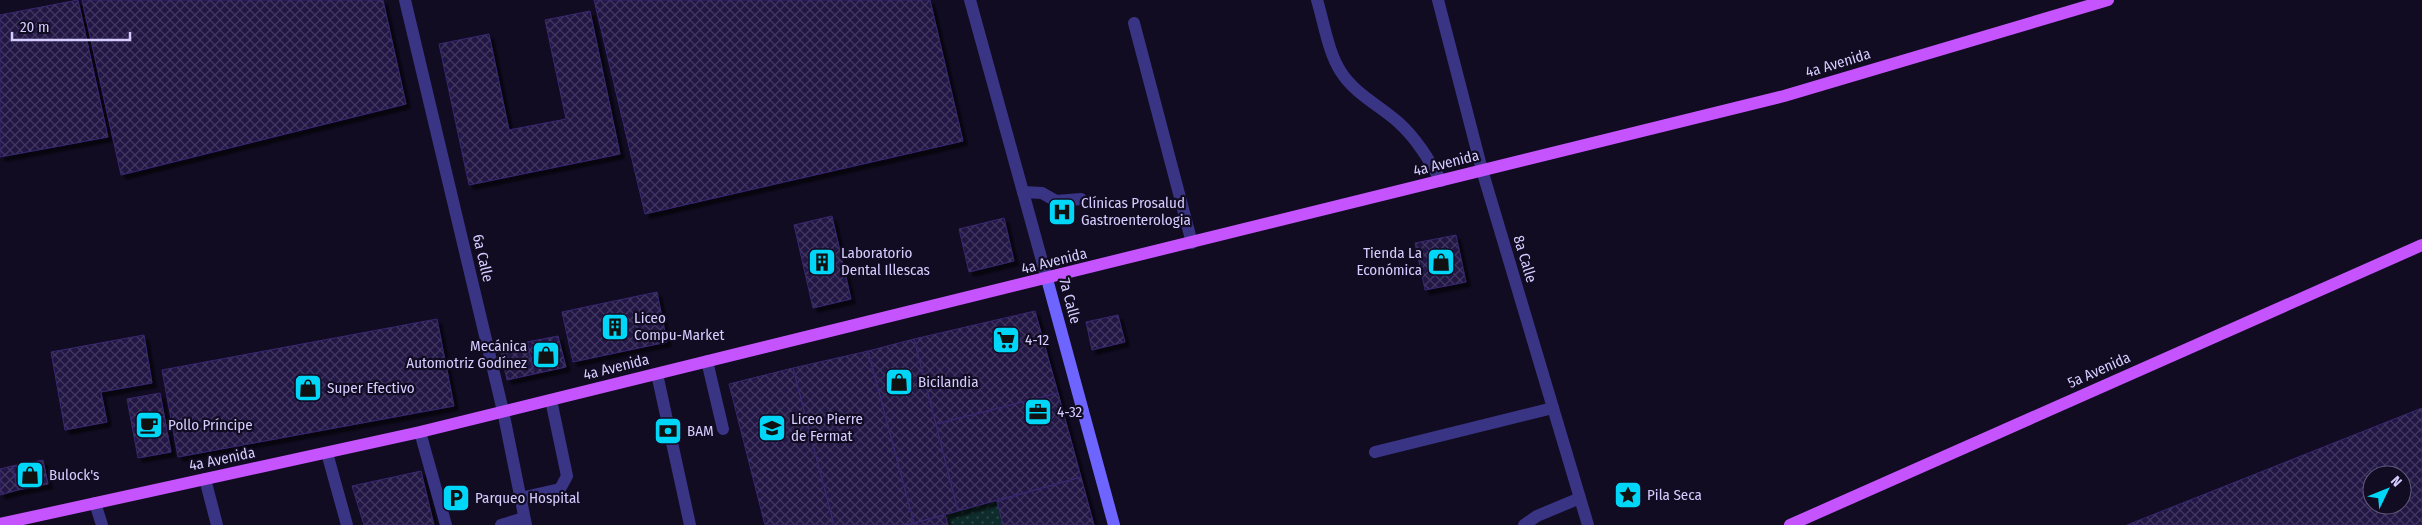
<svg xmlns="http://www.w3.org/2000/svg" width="2422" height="525" font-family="'Fira Sans Condensed',sans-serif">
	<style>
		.park { fill: url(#park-dots) }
		.building { fill: url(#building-cross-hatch); stroke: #392771; fill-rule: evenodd; filter: url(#shadow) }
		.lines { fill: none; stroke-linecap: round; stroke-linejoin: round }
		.service { stroke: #3a3484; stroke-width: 12 }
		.minor { stroke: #3a3484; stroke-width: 12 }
		.secondary { stroke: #6e64ff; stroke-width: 12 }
		.primary { stroke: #c554ff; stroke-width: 12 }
		.labels { text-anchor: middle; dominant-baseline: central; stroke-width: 4.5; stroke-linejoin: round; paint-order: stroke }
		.street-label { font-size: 15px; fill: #d5cdff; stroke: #110c22 }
		.poi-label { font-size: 15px; fill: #d5cdff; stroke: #110c22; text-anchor: start }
	</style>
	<defs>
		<pattern id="park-dots" width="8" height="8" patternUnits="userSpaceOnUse" patternTransform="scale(1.25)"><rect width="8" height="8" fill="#0f2c2c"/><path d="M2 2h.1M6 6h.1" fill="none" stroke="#31494c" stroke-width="1.8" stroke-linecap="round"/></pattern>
		<pattern id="building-cross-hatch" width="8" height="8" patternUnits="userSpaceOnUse" patternTransform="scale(1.25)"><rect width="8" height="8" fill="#221744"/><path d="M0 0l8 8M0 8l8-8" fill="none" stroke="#413860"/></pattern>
		<filter id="shadow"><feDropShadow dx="4.5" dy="4.5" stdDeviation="1" flood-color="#0009"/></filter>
	</defs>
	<rect width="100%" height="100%" fill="#110c22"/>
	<path class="park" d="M997 501 1003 525H948L945 515Z"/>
	<path class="building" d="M78 0 108 137 0 157V15Z
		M82 0H383L406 104 121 175Z
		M594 0H930L963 141 645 214Z
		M590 11 620 154 469 185 439 44 489 34 509 130 566 119 545 20Z
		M832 216 851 299 813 308 794 225Z
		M1004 218 1014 261 969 272 959 229Z
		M1456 235 1466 282 1425 290 1415 243Z
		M657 292 667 342 573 362 562 312Z
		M1035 311 1058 393 936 424 914 339Z
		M1118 315 1125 342 1092 350 1086 322Z
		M437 319 454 406 178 457 162 370Z
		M144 335 152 383 101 392 107 422 65 430 51 352Z
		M558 336 566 367 534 374 527 342Z
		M914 339 958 511 914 523 868 351Z
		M527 342 534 374 507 380 500 348Z
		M868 351 914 523 906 525H834L793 368Z
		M793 368 834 525H765L729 384Z
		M160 393 171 452 138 458 127 399Z
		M1058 393 1081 477 958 511 936 424Z
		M2422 408V525H2127ZM2372 475H2402V505H2372Z
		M43 460 48 484 18 490 12 466Z
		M12 466 18 490 0 495V469Z
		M421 471 434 525H364L352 486Z
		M1081 477 1094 525H1003L997 501Z
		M945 515 948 525H906L914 523Z"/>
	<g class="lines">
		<path class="service" d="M1317 0C1324 23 1328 52 1341 72 1354 93 1380 106 1398 122 1417 139 1429 160 1441 181
			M1134 23 1192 243
			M1023 192 1042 193 1056 201 1081 199
			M707 361 723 429
			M657 374 690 525
			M420 432 446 525
			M1375 452 1553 408
			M327 453 347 525
			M205 479 217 525
			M520 498 560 489 567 476 551 400
			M95 503 102 525
			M501 525 524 518
			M1524 525 1537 516 1580 498"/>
		<path class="minor" d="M405 0 503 411 526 525
			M970 0 1047 279
			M1438 0 1482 170 1588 525"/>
		<path class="secondary" d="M1047 279 1114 525"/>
		<path class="primary" d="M0 524 420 432 1784 96 2108 0
			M1790 525 2422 245"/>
	</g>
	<defs>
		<g id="hospital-square" transform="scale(1.4375)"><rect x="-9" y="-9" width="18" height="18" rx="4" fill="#00d6f8" stroke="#110c22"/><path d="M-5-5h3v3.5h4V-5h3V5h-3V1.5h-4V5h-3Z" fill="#111"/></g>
		<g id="building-square" transform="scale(1.4375)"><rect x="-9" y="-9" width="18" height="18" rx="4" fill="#00d6f8" stroke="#110c22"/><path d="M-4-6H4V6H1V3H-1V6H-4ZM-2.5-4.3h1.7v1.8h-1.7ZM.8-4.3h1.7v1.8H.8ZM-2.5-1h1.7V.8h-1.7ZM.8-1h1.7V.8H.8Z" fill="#111"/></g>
		<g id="shop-square" transform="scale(1.4375)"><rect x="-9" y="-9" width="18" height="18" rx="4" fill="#00d6f8" stroke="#110c22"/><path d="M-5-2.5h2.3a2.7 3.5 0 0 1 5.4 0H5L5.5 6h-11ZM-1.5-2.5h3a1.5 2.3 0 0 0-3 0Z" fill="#111"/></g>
		<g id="supermarket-square" transform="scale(1.4375)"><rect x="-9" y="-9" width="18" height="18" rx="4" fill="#00d6f8" stroke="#110c22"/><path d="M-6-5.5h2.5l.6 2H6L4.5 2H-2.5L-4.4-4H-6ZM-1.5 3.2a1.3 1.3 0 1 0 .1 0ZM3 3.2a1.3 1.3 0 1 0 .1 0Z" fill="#111"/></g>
		<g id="office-square" transform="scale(1.4375)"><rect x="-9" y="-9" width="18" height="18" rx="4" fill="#00d6f8" stroke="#110c22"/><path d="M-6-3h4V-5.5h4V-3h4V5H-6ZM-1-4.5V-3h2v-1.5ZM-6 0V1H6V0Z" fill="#111"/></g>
		<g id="cafe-square" transform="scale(1.4375)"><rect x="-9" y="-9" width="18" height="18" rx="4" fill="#00d6f8" stroke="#110c22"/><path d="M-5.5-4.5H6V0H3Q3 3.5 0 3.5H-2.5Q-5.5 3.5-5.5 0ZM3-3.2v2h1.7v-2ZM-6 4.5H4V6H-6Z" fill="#111"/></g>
		<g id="school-square" transform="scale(1.4375)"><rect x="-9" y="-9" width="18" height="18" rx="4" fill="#00d6f8" stroke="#110c22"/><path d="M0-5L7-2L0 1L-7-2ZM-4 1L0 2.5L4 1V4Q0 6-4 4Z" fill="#111"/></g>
		<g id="bank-square" transform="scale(1.4375)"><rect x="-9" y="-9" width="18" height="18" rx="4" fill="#00d6f8" stroke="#110c22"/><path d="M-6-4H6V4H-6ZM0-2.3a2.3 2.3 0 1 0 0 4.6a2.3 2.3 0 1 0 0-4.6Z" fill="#111"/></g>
		<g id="sight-square" transform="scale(1.4375)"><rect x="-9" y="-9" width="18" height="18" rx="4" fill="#00d6f8" stroke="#110c22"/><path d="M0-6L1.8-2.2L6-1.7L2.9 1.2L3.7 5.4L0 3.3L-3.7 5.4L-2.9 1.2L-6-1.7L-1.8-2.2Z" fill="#111"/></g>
		<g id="parking-square" transform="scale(1.4375)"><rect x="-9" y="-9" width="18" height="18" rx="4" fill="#00d6f8" stroke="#110c22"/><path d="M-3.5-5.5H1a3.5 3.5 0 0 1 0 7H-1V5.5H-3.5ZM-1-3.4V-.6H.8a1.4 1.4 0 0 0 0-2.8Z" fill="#111"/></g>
	</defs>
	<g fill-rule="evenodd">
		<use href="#hospital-square" x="1062" y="212"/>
		<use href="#building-square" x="822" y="262"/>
		<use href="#shop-square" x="1441" y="262"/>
		<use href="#building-square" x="615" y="327"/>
		<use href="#supermarket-square" x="1006" y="340"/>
		<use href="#shop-square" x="546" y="355"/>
		<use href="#shop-square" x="899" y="382"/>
		<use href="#shop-square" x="308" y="388"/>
		<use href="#office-square" x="1038" y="412"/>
		<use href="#cafe-square" x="149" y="425"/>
		<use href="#school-square" x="772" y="428"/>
		<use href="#bank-square" x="668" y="431"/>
		<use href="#shop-square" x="30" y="475"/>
		<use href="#sight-square" x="1628" y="495"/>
		<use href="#parking-square" x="456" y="498"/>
	</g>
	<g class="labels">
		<g class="street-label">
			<text transform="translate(1838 63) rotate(-17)">4a Avenida</text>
			<text transform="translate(1446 163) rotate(-14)">4a Avenida</text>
			<text transform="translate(483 258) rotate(77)">6a Calle</text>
			<text transform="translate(1525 259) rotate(73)">8a Calle</text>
			<text transform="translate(1054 261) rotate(-14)">4a Avenida</text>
			<text transform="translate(1070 301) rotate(75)">7a Calle</text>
			<text transform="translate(616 367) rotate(-14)">4a Avenida</text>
			<text transform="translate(2099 370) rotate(-24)">5a Avenida</text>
			<text transform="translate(222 459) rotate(-12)">4a Avenida</text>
		</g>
		<g class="poi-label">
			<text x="1081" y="203">Clínicas Prosalud<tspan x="1081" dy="17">Gastroenterologia</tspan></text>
			<text x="841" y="253">Laboratorio<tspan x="841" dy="17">Dental Illescas</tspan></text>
			<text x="1422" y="253" text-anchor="end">Tienda La<tspan x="1422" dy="17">Económica</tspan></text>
			<text x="634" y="318">Liceo<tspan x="634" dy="17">Compu-Market</tspan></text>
			<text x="1025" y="340">4-12</text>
			<text x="527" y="346" text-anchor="end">Mecánica<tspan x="527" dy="17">Automotriz Godínez</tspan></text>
			<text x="918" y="382">Bicilandia</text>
			<text x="327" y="388">Super Efectivo</text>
			<text x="1057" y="412">4-32</text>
			<text x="791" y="419">Liceo Pierre<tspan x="791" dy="17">de Fermat</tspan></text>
			<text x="168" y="425">Pollo Príncipe</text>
			<text x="687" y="431">BAM</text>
			<text x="49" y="475">Bulock's</text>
			<text x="1647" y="495">Pila Seca</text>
			<text x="475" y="498">Parqueo Hospital</text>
		</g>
	</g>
	<g transform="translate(2387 490) rotate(47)"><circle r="24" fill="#110c22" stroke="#5f597a"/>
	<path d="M0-4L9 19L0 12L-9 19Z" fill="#00d6f8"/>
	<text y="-8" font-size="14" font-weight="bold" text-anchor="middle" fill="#d5cdff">N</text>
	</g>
	<path d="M12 32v8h118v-8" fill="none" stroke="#d5cdff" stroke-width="2.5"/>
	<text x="20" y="32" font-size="15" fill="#d5cdff" stroke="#110c22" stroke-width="4" paint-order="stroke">20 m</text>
</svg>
